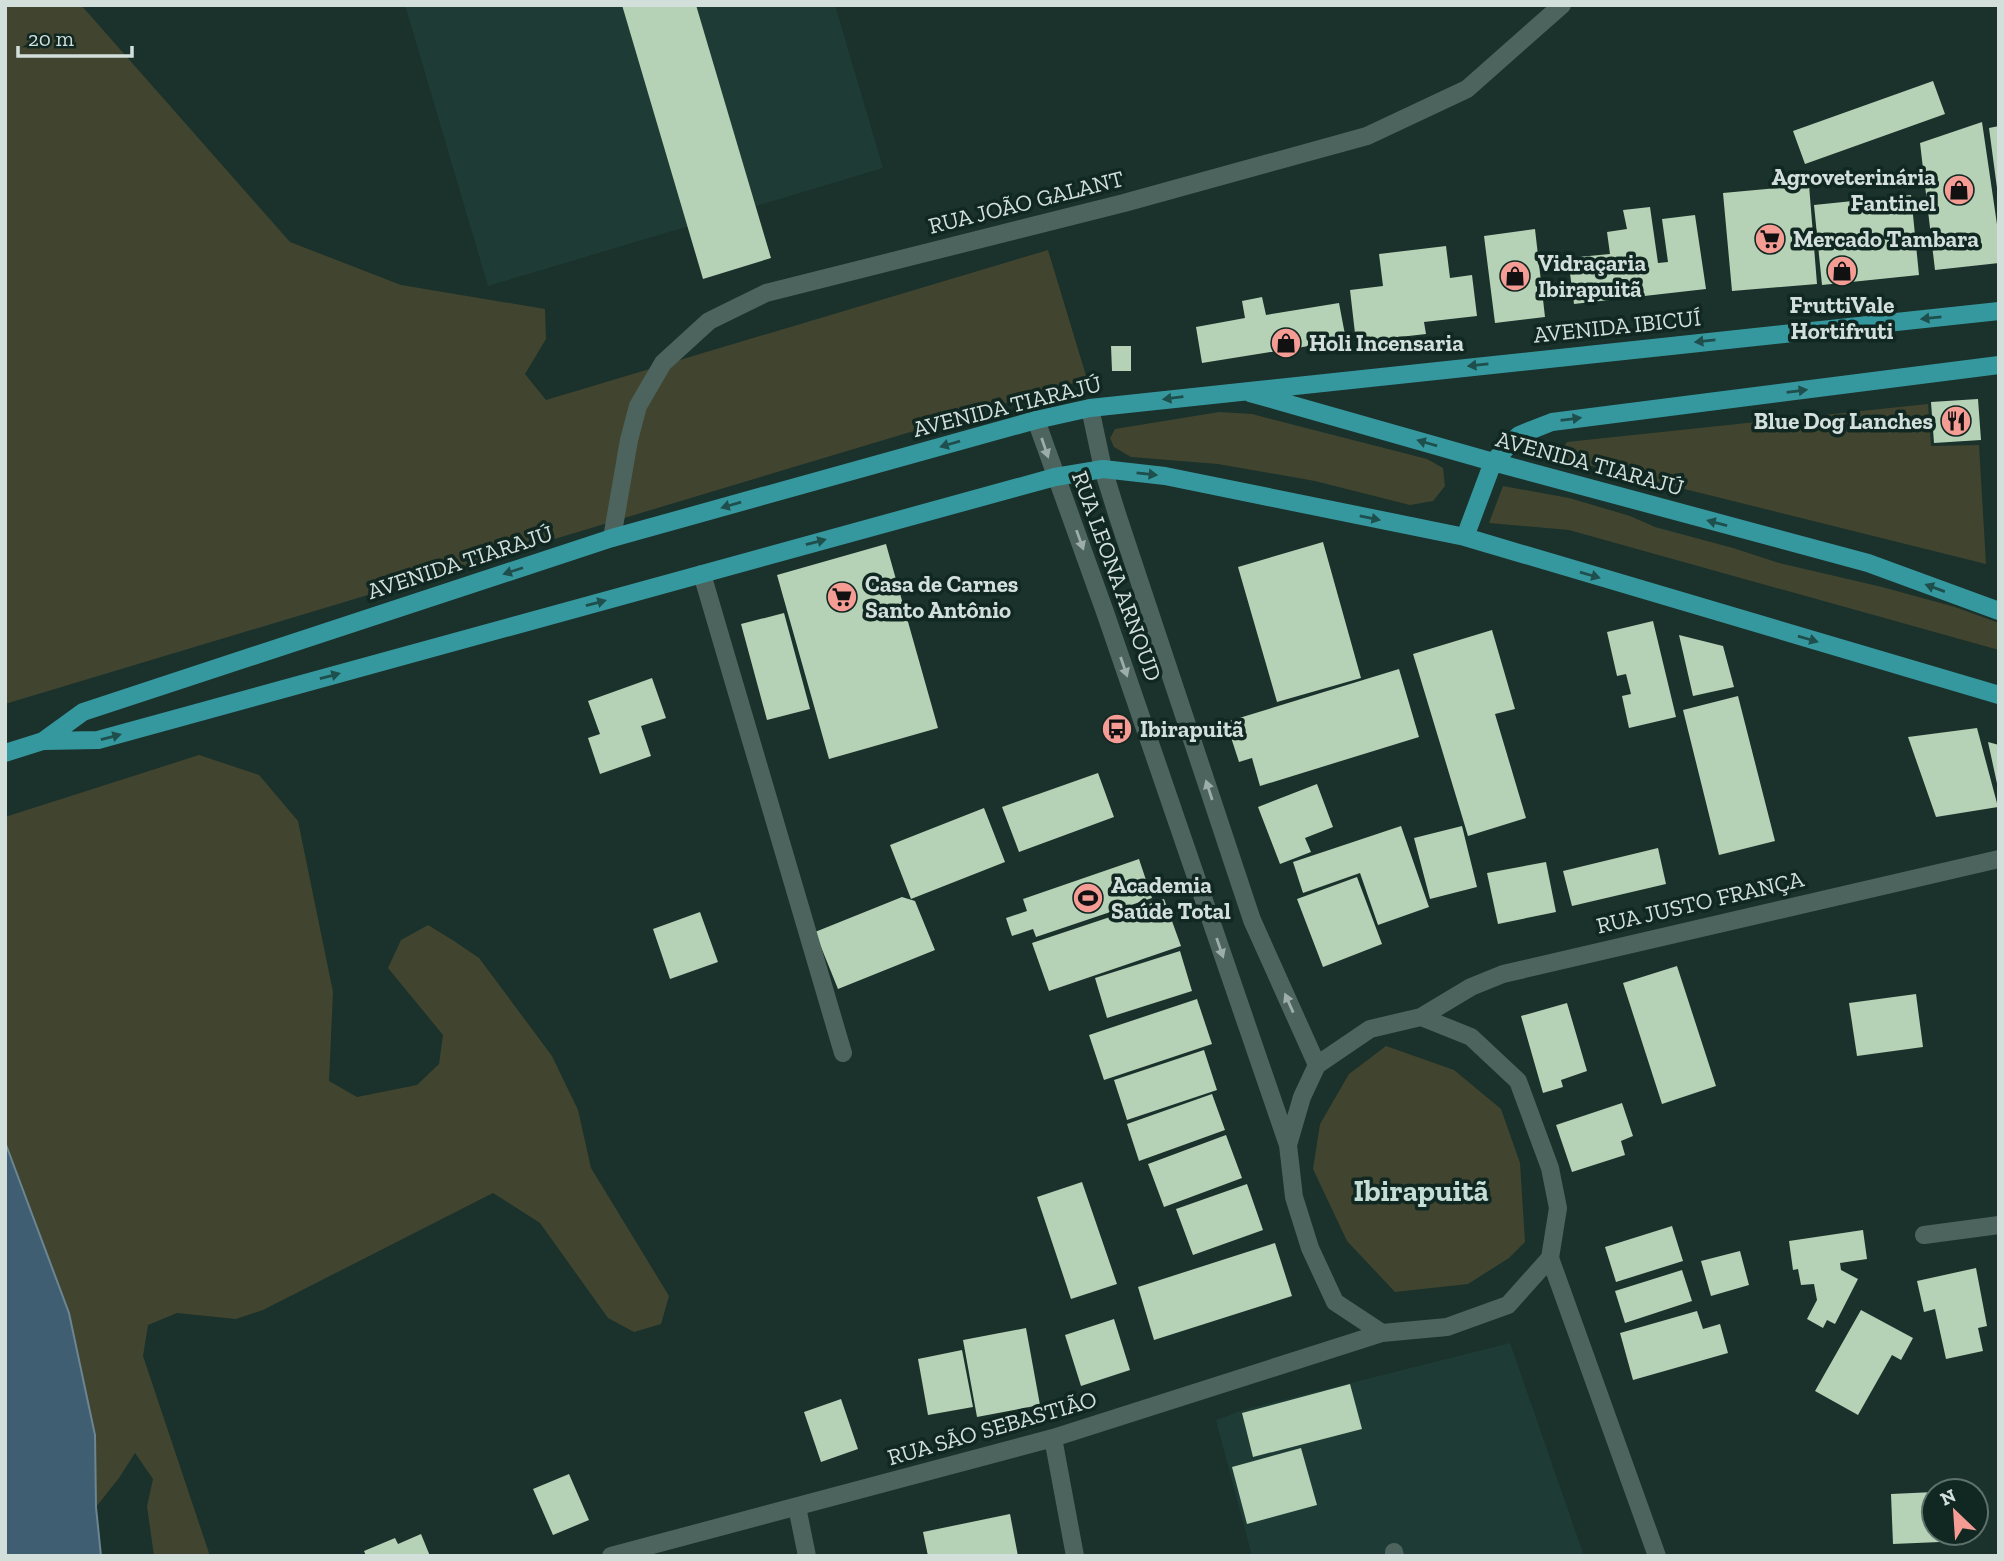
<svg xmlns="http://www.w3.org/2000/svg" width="2004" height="1561" font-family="'Zilla Slab',serif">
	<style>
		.built { fill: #1e3c35 }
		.green { fill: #41452f }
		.water { fill: #405e72; stroke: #6c8592; stroke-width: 2 }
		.building { fill: #b5d1b6 }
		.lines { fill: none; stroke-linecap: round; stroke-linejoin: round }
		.minor { stroke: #4d645e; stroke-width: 18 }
		.major { stroke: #36989f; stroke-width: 18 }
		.oneway { fill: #1e4f4d }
		.oneway2 { fill: #9daea9 }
		.labels { text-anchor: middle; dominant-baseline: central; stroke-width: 7; stroke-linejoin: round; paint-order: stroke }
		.poi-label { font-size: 23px; font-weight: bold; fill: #d2dfdb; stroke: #112721; text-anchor: start }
		.street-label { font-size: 23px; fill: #d2dfdb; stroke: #112721 }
		.district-label { font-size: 30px; font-weight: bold; fill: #c4ded6; stroke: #112721 }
	</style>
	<rect width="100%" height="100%" fill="#1b312b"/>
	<path class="built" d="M405 5H835L883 168 488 286Z
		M1510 1343 1584 1556H1252L1216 1420 1243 1410Z"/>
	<path class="green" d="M5 5H81L290 242 401 285 545 309 546 339 525 374 546 400 1048 250 1087 379 5 704Z
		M1928 404 1931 446 1979 445 1986 564 1568 460 1559 453 1567 442Z
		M1219 412 1252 414 1427 459 1443 468 1445 486 1433 501 1410 505 1315 481 1218 464 1131 457 1114 447 1110 438 1115 429Z
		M1503 486 1569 498 1630 516 1655 527 1733 548 1779 563 1882 587 1955 607 1999 623V650L1569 530 1489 523Z
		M199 755 259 775 298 821 333 992 329 1081 357 1097 417 1085 439 1064 443 1035 388 968 401 940 428 925 454 941 479 958 552 1056 578 1110 591 1168 669 1296 661 1324 634 1332 608 1318 540 1223 493 1193 263 1310 236 1319 177 1313 148 1325 143 1356 210 1556H154L147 1506 153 1479 135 1453 119 1478 96 1507 95 1435 69 1313 5 1142V817Z
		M1386 1046 1454 1070 1501 1109 1520 1163 1525 1242 1509 1258 1468 1284 1395 1292 1347 1241 1313 1169 1320 1124 1349 1074Z"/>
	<path class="water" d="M5 1142 69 1313 95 1435 96 1507 101 1556H5Z"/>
	<path class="building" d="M622 5H696L771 258 703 279Z
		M1933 81 1945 114 1805 164 1793 131Z
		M1982 122 1999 238V263L1935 270 1920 143Z
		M1999 126V187L1997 188 1989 128Z
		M1809 185 1817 284 1732 291 1723 193Z
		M1911 195 1919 275 1822 285 1814 205Z
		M1650 207 1658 263 1668 262 1662 219 1695 215 1706 289 1574 304 1568 258 1610 254 1607 232 1627 229 1623 210Z
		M1535 229 1545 317 1495 323 1484 236Z
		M1446 246 1450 278 1472 275 1477 316 1424 322 1426 334 1356 342 1350 290 1383 286 1379 254Z
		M1262 297 1266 315 1339 303 1346 340 1202 363 1196 327 1245 318 1242 301Z
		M1111 346H1131V371H1112Z
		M1978 399 1981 440 1934 443 1931 402Z
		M1323 542 1361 678 1277 702 1238 567Z
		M886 544 938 728 829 759 777 575Z
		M784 613 810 709 767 720 741 624Z
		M1653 621 1676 717 1629 728 1622 696 1631 694 1626 674 1617 676 1607 632Z
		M1492 630 1515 709 1495 714 1526 818 1468 836 1413 654Z
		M1679 635 1723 646 1734 687 1693 696Z
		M1399 669 1419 737 1260 786 1252 758 1239 762 1226 722Z
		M652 678 666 718 641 726 651 756 600 774 588 738 600 734 588 701Z
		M1738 696 1775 841 1719 855 1683 710Z
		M1977 728 1998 807 1936 817 1908 737Z
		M1988 742 1999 745V788H1998Z
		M1098 773 1114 817 1019 852 1002 807Z
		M1317 784 1333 827 1305 838 1311 852 1280 864 1258 807Z
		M984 808 1005 862 911 899 890 845Z
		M1401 826 1429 907 1378 925 1360 873 1303 893 1293 862Z
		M1462 826 1477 887 1430 899 1414 838Z
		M1658 848 1666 884 1572 906 1563 871Z
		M1139 859 1152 898 1036 937 1033 929 1012 936 1006 918 1027 911 1023 899Z
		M1546 862 1556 912 1498 924 1487 873Z
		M1357 877 1382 944 1323 967 1297 899Z
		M902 897 915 901 935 950 838 989 815 932Z
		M1164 899 1181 946 1049 991 1032 943Z
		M700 912 718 962 670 979 653 929Z
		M1180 951 1192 991 1107 1018 1095 978Z
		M1677 966 1716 1086 1662 1104 1623 983Z
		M1916 994 1923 1047 1857 1056 1849 1003Z
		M1197 999 1212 1044 1104 1080 1089 1035Z
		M1567 1003 1587 1071 1561 1080 1563 1087 1543 1093 1521 1016Z
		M1204 1050 1217 1090 1127 1120 1114 1080Z
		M1212 1094 1225 1130 1139 1161 1127 1124Z
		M1622 1103 1633 1136 1621 1141 1625 1155 1572 1172 1556 1125Z
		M1226 1135 1242 1178 1164 1207 1148 1164Z
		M1082 1182 1117 1284 1071 1299 1037 1197Z
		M1247 1184 1263 1230 1193 1255 1176 1209Z
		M1672 1226 1683 1261 1616 1282 1605 1247Z
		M1863 1230 1867 1259 1840 1263 1841 1270 1858 1279 1835 1324 1827 1320 1823 1328 1807 1319 1817 1300 1814 1284 1801 1285 1798 1269 1793 1270 1789 1241Z
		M1275 1243 1292 1296 1154 1340 1138 1287Z
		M1740 1251 1749 1285 1711 1296 1701 1261Z
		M1976 1268 1987 1326 1978 1328 1983 1351 1946 1359 1935 1309 1924 1312 1917 1281Z
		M1682 1270 1692 1301 1625 1323 1615 1291Z
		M1861 1310 1913 1338 1901 1360 1892 1355 1858 1415 1815 1391Z
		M1697 1311 1703 1329 1720 1324 1728 1353 1633 1380 1620 1333Z
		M1114 1319 1130 1370 1081 1386 1065 1335Z
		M1026 1328 1040 1405 977 1417 963 1340Z
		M962 1350 973 1407 928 1415 918 1359Z
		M1350 1384 1362 1429 1253 1457 1242 1413Z
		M841 1399 858 1449 821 1462 804 1412Z
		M1301 1448 1317 1505 1247 1524 1232 1467Z
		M569 1474 589 1520 553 1535 533 1489Z
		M1934 1492V1533H1939L1940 1542 1893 1544 1891 1494Z
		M1010 1514 1018 1556H928L923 1532Z
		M421 1534 430 1556H366L364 1551 395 1538 398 1544Z"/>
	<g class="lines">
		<path class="minor" d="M1090 408 1103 469 1118 517 1252 920 1317 1065
			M1036 420 1105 612 1288 1145
			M612 538 629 440 638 406 663 363 709 321 766 293 1124 203 1367 136 1467 89 1562 5
			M702 574 843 1053
			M1421 1017 1471 1037 1518 1081 1550 1168 1558 1208 1550 1258 1508 1305 1447 1327 1382 1333 1335 1302 1310 1248 1294 1197 1288 1145 1302 1097 1317 1065 1370 1029Z
			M1421 1017 1471 987 1503 974 1999 859
			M1924 1235 1999 1225
			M1550 1258 1657 1556
			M1053 1438 1075 1556
			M797 1507 807 1556
			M1394 1552 1395 1556
			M611 1556 1053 1438 1382 1333"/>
		<path class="major" d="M1250 393 1493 462 1868 563 1999 611
			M1465 537 1493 462 1519 435 1552 422 1999 365
			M43 741 83 712 612 538 1036 420 1090 408 1999 311
			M5 753 43 741 98 740 1055 477 1103 469 1165 476 1465 537 1999 695"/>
	</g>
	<defs><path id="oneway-solid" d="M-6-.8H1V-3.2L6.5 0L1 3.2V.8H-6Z" transform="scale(1.75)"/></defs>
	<g class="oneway">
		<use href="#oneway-solid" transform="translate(1931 318) rotate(174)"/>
		<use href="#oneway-solid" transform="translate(1705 341) rotate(174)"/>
		<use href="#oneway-solid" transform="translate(1478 365) rotate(174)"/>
		<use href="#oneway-solid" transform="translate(1797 391) rotate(-7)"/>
		<use href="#oneway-solid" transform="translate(1173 398) rotate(173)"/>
		<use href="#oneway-solid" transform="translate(1571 419) rotate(-7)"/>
		<use href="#oneway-solid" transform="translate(1427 443) rotate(-164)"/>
		<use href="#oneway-solid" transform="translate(950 444) rotate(164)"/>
		<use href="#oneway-solid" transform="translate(1147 474) rotate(6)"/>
		<use href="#oneway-solid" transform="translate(731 505) rotate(164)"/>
		<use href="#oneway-solid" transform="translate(1370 518) rotate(12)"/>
		<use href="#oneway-solid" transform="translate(1717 523) rotate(-165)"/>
		<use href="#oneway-solid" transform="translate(816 542) rotate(-15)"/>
		<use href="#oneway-solid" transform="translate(513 571) rotate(162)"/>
		<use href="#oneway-solid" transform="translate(1590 575) rotate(16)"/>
		<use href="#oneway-solid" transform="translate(1935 588) rotate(-160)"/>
		<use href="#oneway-solid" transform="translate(596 603) rotate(-15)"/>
		<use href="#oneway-solid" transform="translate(1808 639) rotate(16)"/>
		<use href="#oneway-solid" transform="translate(330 676) rotate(-15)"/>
		<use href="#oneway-solid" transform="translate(111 737) rotate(-15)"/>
	</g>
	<g class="oneway2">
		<use href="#oneway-solid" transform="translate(1045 448) rotate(71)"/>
		<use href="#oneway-solid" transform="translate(1080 540) rotate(70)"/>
		<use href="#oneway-solid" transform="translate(1124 667) rotate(71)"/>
		<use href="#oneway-solid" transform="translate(1209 790) rotate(-108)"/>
		<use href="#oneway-solid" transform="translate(1220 948) rotate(71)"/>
		<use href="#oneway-solid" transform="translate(1289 1003) rotate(-114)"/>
	</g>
	<defs>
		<g id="shop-disc" transform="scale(1.575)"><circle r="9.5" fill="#f59c94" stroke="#112721"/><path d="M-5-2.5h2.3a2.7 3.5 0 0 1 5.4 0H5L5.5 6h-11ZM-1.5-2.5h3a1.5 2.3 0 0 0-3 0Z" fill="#111"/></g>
		<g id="supermarket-disc" transform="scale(1.575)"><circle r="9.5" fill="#f59c94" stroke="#112721"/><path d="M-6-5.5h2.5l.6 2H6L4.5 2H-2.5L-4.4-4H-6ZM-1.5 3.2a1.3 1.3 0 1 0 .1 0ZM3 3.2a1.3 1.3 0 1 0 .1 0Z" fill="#111"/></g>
		<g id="restaurant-disc" transform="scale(1.575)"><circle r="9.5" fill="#f59c94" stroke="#112721"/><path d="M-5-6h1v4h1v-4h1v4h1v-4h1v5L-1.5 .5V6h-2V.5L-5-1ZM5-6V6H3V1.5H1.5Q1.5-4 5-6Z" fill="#111"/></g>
		<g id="bus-disc" transform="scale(1.575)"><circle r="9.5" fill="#f59c94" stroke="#112721"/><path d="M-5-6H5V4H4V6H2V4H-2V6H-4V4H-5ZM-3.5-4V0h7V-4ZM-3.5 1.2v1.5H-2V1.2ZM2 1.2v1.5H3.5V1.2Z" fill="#111"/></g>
		<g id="stadium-disc" transform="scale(1.575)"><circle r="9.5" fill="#f59c94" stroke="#112721"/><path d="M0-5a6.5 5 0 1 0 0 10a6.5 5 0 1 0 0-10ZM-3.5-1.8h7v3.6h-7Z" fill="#111"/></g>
	</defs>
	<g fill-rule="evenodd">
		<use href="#shop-disc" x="1959" y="190"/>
		<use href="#supermarket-disc" x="1770" y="239"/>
		<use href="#shop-disc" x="1842" y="271"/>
		<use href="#shop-disc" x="1515" y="276"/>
		<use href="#shop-disc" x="1286" y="343"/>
		<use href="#restaurant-disc" x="1956" y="421"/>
		<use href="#supermarket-disc" x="842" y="597"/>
		<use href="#bus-disc" x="1117" y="729"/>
		<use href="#stadium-disc" x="1088" y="898"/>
	</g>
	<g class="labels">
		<g class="poi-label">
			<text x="1936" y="177" text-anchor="end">Agroveterinária<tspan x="1936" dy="26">Fantinel</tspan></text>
			<text x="1793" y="239">Mercado Tambara</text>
			<text x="1538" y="263">Vidraçaria<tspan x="1538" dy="26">Ibirapuitã</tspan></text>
			<text x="1842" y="305" text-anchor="middle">FruttiVale<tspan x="1842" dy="26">Hortifruti</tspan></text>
			<text x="1309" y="343">Holi Incensaria</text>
			<text x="1933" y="421" text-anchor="end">Blue Dog Lanches</text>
			<text x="865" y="584">Casa de Carnes<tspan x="865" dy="26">Santo Antônio</tspan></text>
			<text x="1140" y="729">Ibirapuitã</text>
			<text x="1111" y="885">Academia<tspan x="1111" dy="26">Saúde Total</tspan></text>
		</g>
		<g class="street-label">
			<text transform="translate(1026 202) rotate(-14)">RUA JOÃO GALANT</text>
			<text transform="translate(1617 326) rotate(-6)">AVENIDA IBICUÍ</text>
			<text transform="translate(1007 406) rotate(-14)">AVENIDA TIARAJÚ</text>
			<text transform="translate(1590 463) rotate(15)">AVENIDA TIARAJÚ</text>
			<text transform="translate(460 562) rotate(-18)">AVENIDA TIARAJÚ</text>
			<text transform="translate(1117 576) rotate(70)">RUA LEONA ARNOUD</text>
			<text transform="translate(1700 902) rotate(-13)">RUA JUSTO FRANÇA</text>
			<text transform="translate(992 1428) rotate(-16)">RUA SÃO SEBASTIÃO</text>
		</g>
		<g class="district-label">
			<text x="1421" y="1191">Ibirapuitã</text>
		</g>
	</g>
	<rect width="2004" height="1561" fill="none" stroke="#d2dfdb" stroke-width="14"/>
	<g transform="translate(1955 1512) rotate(335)"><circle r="33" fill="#112721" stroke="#5e716b" stroke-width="2"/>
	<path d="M0-5L12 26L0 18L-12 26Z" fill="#f59c94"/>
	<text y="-10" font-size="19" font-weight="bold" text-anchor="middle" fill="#d2dfdb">N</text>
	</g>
	<path d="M18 46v10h114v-10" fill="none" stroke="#d2dfdb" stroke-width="3.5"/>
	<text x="28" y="46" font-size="21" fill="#d2dfdb" stroke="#112721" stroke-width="5" paint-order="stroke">20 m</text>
</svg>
